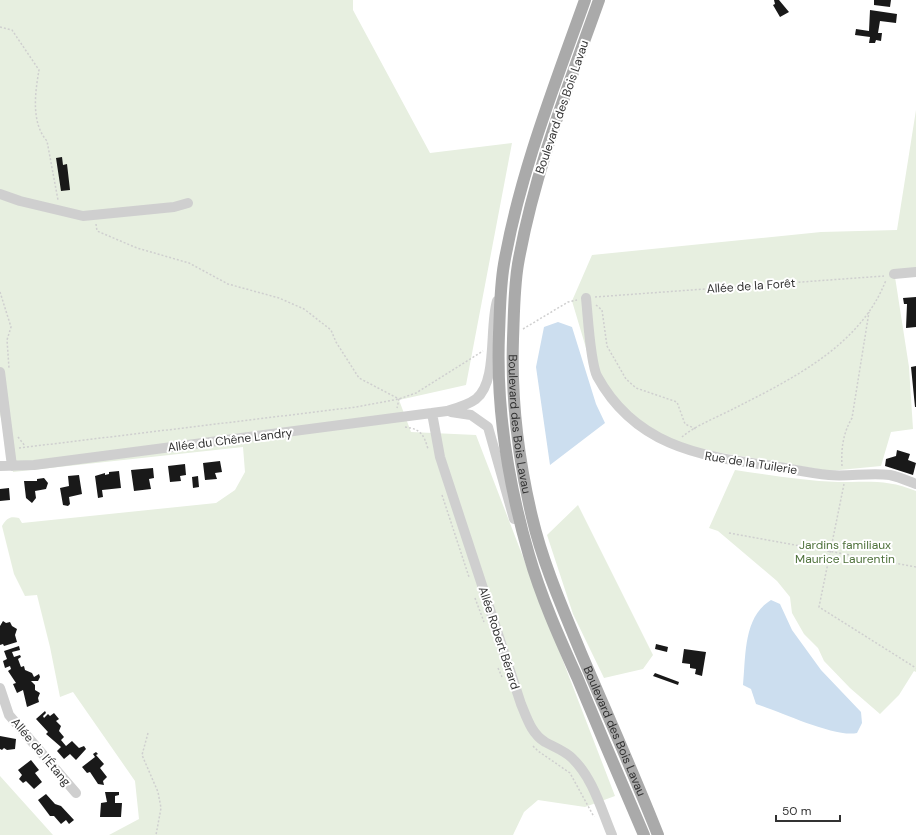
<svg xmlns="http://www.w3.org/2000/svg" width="916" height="835" font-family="'DM Sans',sans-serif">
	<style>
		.green { fill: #e7efe0 }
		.water { fill: #ccdeef }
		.building { fill: #191919 }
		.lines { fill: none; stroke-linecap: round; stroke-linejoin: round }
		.path { stroke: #cfcfcf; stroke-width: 1.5; stroke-dasharray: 2 2; stroke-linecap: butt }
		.minor { stroke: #cfcfcf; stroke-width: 10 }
		.major { stroke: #aaa; stroke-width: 12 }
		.labels { text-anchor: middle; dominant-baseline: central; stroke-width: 4; stroke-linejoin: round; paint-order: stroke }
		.street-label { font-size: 12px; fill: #323232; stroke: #fff }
		.park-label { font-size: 12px; fill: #4f723c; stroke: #fff }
	</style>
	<rect width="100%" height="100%" fill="#fff"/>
	<path class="green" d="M0 0H353V10L430 153 512 143 466 385 399 400 411 432 476 435 615 796 585 807 538 800 524 812 513 835H109L139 819 135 781 73 692 60 697 50 647 37 595 25 596 14 574 2 526C7 518 10 516 19 518L22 523 216 503 235 490 245 472 243 447 13 472 0 414Z
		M916 110V275L895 277 909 367 913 429 891 432 881 466 829 471 698 449 640 428 618 412 597 385 572 301 592 255 821 232 897 230Z
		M735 470C769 475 804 481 838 482 867 482 888 479 916 491V672L914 671 899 695 880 714 850 688 824 661 818 648 804 634 792 613 790 597 777 581 718 531 709 528Z
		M578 505 653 655 643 669 604 678 573 614 547 535Z
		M0 776 53 835H0Z"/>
	<path class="water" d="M558 322 572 327 596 404 605 423 550 465 536 367 544 327Z
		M771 600 780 604 792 630 821 670 861 712 862 723 857 733C835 738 779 711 756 704L751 689 743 685C746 656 743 617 771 600Z"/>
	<path class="building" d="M774 0H779L789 12 780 17 773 5 775 4Z
		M874 0H891L890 7 874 5Z
		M870 10 897 14 896 23 880 21 878 33H882L881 41 876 40 875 43H869L870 37 855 35 856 29 869 31Z
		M62 157 63 165 67 164 70 190 61 191 56 158Z
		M916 297V327L906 328 907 304H904L903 298Z
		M916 366V407H915L911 367Z
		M897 450 910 454 908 460 916 463 913 475 885 466 886 459 896 456Z
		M220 461 222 472 215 473 217 479 205 480 203 463Z
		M185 464 186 475 180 476 181 481 170 482 168 466Z
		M153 468 154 478 149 479 151 489 134 491 131 470Z
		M119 471 121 488 102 490 103 497 98 498 95 476 105 473V475L109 474V472Z
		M79 475 82 494 69 497 70 504 68 506 63 505 60 488 69 486 68 476Z
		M198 476 199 487 193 488 192 477Z
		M44 478 48 483 46 489 35 491 36 498 32 503 26 498 24 481H37V479Z
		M9 488 10 500 0 501V489Z
		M3 621 6 623 10 622 12 626 17 629 15 635 17 642 4 646 3 644 0 645V626Z
		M656 644 668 647 667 652 655 649Z
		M19 646 20 650 12 652 14 657 20 655 21 657 18 659 21 667 24 666 25 670 32 673 34 677 39 674 40 677 38 681H31L35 685V690L40 693 38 698 39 702 27 707 23 690 17 693 13 684 16 683 8 671 11 669 10 666 5 668 3 661 7 659 4 651Z
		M684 649 706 652 702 676 695 674 696 669 690 668V664L682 663Z
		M655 673 679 682 678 685 653 676Z
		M45 711 46 713 43 716 44 718 48 714 50 716 54 713 59 719 56 721 61 726 59 731 64 737 61 740 66 746 72 741 79 748 84 746 86 749 76 760 70 754 64 759 57 751 61 747 46 734 48 732 36 719Z
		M0 736 16 739 15 749 7 750 4 748 2 750 0 749Z
		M96 752 98 754 96 755 104 764 100 768 107 777 103 781 104 785 98 784 90 772 87 773 82 767 95 757 93 754Z
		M31 760 39 770 35 773 42 782 34 789 26 781 23 783 19 779 22 775 18 770Z
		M105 792H119V795L115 796V803H122L121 817H100L101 803 107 802Z
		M46 794 55 804 61 806 74 820 69 824 66 820 61 824 54 816H50L38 800Z"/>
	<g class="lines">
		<path class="path" d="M0 27 12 30 39 70C35 93 31 123 47 141L58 200
			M96 224 97 231 137 248 189 263 228 284 279 298 304 309 331 330 336 342 359 378 399 399 397 408
			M0 292 11 327 7 340 9 368
			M595 297 884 276
			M596 305 602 310 607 346 626 379 636 388 677 402 685 424 696 429
			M523 329 568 302 577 300
			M405 427C421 429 424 435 428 449
			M18 437 25 446
			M682 437C696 425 718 417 735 408 794 378 861 345 886 280
			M19 448 356 407 399 399 416 393 483 351
			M842 466C841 449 843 433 852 418L869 312
			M844 484 819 607 916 668
			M442 495 469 577
			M729 533 916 567
			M475 598 484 622
			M498 668 502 677
			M148 733 142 755 158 792 161 808 156 835
			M533 746 538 751 570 773 594 817"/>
		<path class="minor" d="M0 194 20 201 83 216 174 207 188 203
			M894 274 916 272
			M586 298C588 316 590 361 597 376 634 444 697 456 766 465 787 468 808 473 829 475 849 477 870 472 890 475 899 477 908 481 916 484
			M0 372 12 466
			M451 412 471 415 488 427 514 519
			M432 413 440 457 521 704C527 718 531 733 545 742 554 747 565 751 572 758 593 778 601 809 612 835
			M0 466 34 465 447 411C457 408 468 405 476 399 498 381 489 328 497 301
			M0 688 9 715 76 793"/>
		<g class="major">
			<path d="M585 0C554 87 520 173 504 264 500 287 500 311 499 334 496 409 508 483 529 555 541 597 559 637 577 677 599 730 621 782 644 835"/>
			<path id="s1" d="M599 0C568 87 534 173 518 264 514 288 514 314 513 339 511 399 518 458 532 517 543 564 563 609 581 653 607 714 634 774 658 835"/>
		</g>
	</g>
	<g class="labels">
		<g class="street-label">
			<text transform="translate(562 107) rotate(-71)">Boulevard des Bois Lavau</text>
			<text transform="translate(751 286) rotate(-4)">Allée de la Forêt</text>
			<text stroke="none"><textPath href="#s1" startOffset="437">Boulevard des Bois Lavau</textPath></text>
			<text transform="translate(230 440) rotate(-7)">Allée du Chêne Landry</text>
			<text transform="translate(751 463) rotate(9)">Rue de la Tuilerie</text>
			<text transform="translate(499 638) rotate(72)">Allée Robert Bérard</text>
			<text stroke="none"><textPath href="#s1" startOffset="761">Boulevard des Bois Lavau</textPath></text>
			<text transform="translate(41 752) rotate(50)">Allée de l’Étang</text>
		</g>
		<g class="park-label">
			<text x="845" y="545">Jardins familiaux<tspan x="845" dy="14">Maurice Laurentin</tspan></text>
		</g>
	</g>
	<path d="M776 815v6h64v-6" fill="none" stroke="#323232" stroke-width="2"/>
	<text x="782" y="815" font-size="12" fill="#323232" stroke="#ffffff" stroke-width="3" paint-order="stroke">50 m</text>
</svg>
